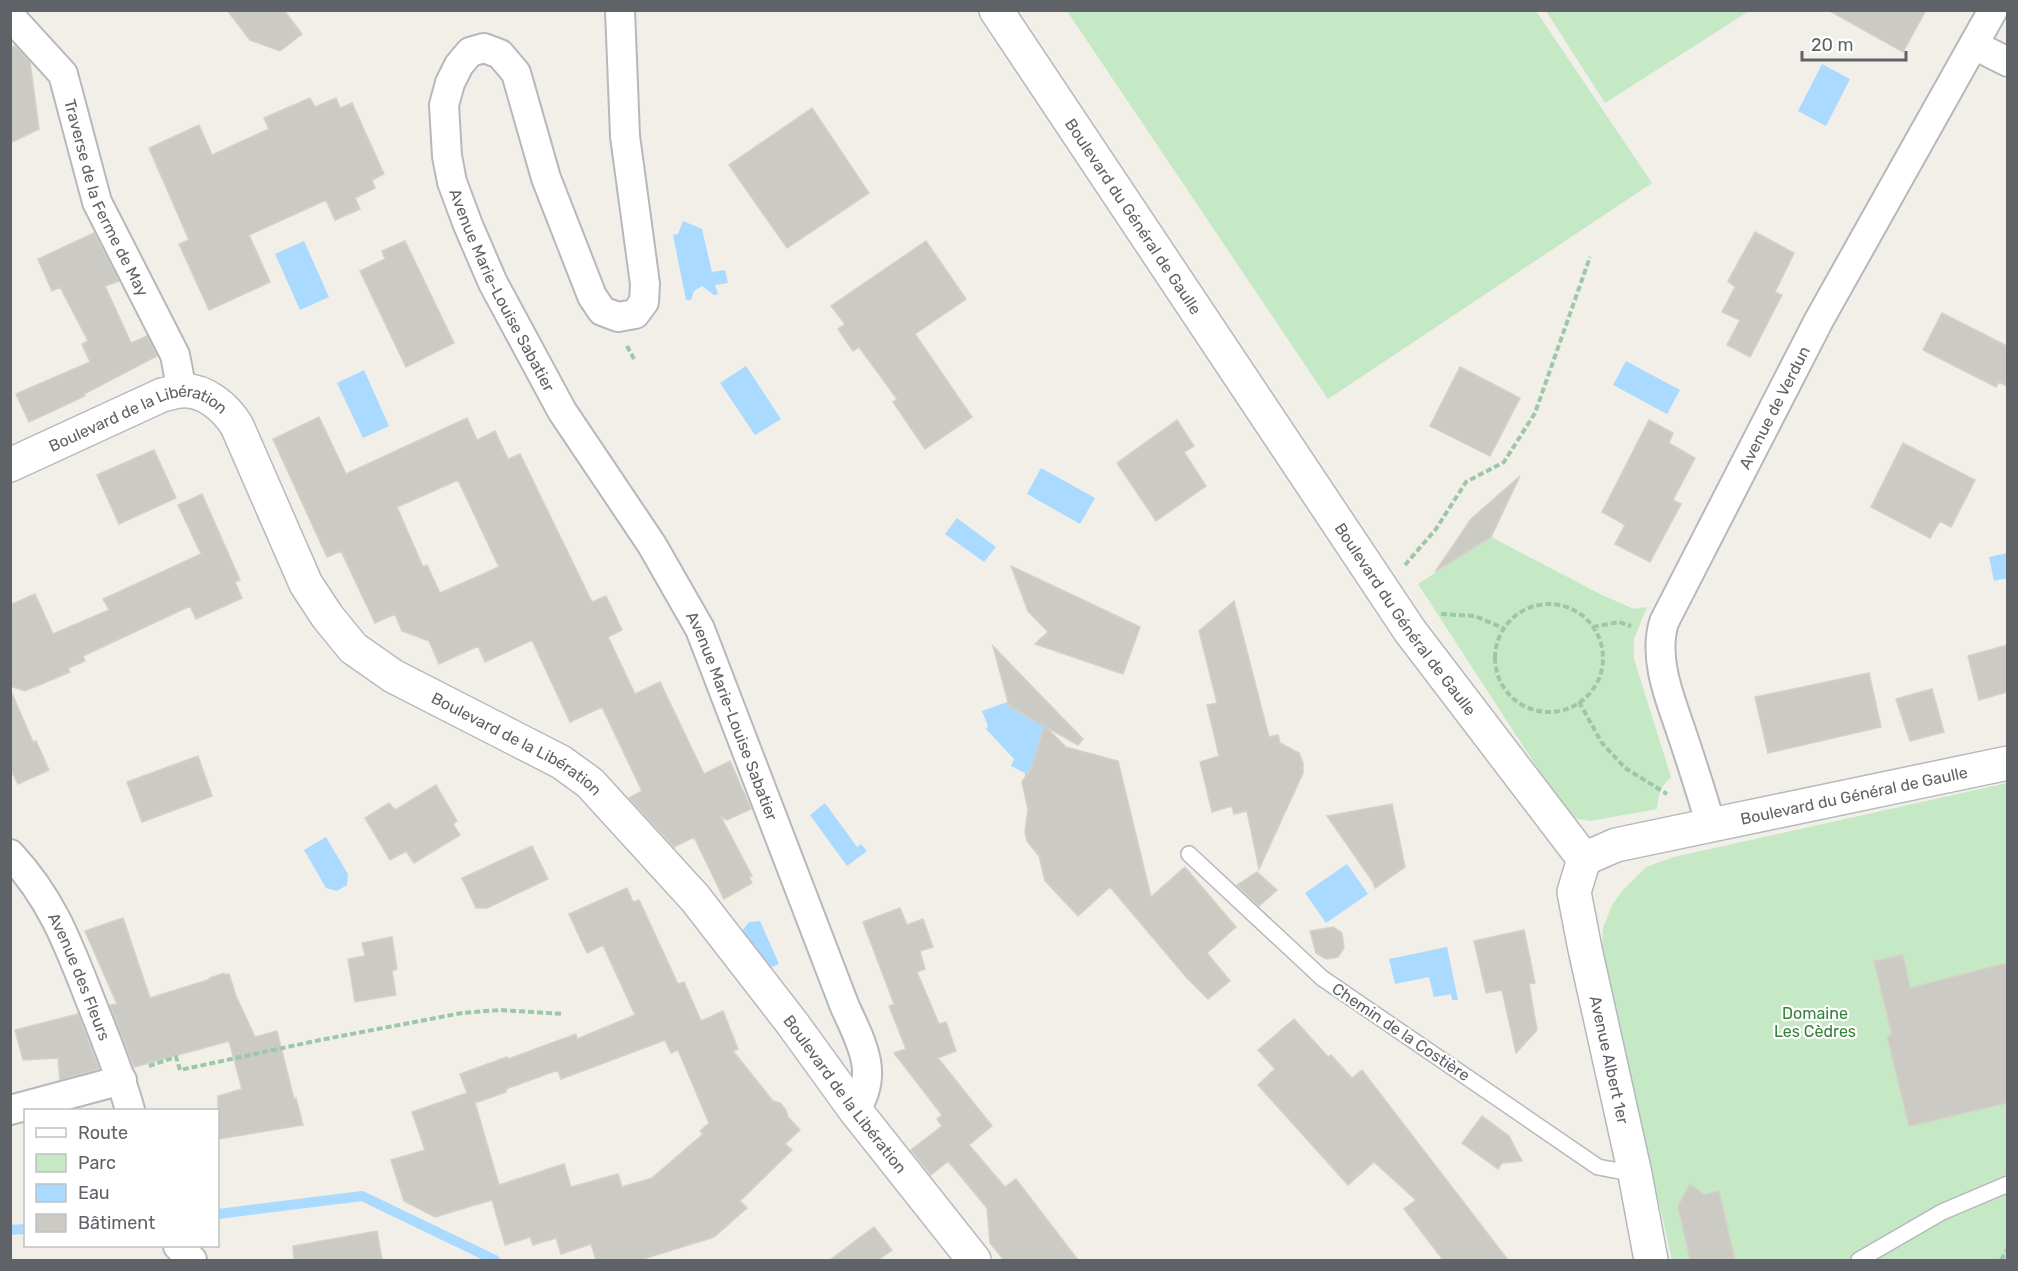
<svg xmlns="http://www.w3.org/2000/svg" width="2018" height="1271" font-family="Rubik,sans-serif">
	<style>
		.green { fill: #c5e8c5 }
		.water { fill: #aadaff }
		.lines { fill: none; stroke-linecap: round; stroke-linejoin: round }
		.stream { stroke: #aadaff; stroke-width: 10 }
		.building { fill: #cccac5; stroke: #d6d1c6; stroke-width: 1.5; fill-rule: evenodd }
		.service-casing { stroke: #b5b8bc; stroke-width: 18 }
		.minor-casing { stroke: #b5b8bc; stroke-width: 32 }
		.tertiary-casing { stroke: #b5b8bc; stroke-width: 36 }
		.secondary-casing { stroke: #b6babf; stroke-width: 36 }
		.path { stroke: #9cc7a9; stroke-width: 4; stroke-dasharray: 6 3; stroke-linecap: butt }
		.service { stroke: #fff; stroke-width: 15 }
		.minor { stroke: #fff; stroke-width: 28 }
		.tertiary { stroke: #fff; stroke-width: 33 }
		.secondary { stroke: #fff; stroke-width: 33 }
		.labels { text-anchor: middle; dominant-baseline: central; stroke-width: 4.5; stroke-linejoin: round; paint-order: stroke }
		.street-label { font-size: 16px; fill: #5f6368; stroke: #fff }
		.park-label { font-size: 16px; fill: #348238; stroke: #fff }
	</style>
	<rect width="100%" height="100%" fill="#f1efe8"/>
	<path class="green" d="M1067 11H1536L1652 183 1328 399Z
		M1546 11H1749L1605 103Z
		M1491 537 1602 595 1634 609 1647 607 1634 639V659L1671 777C1660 787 1658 795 1657 809L1590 821 1578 819 1566 812 1418 584Z
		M2007 783V1260H1672L1602 949 1603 928 1612 905 1622 891 1646 867 1674 857Z"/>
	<path class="water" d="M1822 64 1850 79 1826 126 1798 111Z
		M683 221 702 229 712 272 725 270 728 283 715 285 718 294 714 295 702 286 694 291 691 300H686L673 235 678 234Z
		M304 241 329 297 300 310 275 254Z
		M1626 361 1680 390 1667 414 1613 385Z
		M746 366 781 419 755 435 720 383Z
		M364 370 389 426 363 438 337 383Z
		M1041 468 1095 498 1080 524 1027 494Z
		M957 518 996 547 984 562 945 534Z
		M2007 553V578L1994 581 1989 557Z
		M1019 698 1050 731 1040 741 1029 779 1025 777V773L1011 766 1014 759 986 729 988 726 982 711Z
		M825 803 857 847 861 844 867 851 847 866 810 815Z
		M326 837 348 874 347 885 337 891 326 888 304 850Z
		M1347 864 1368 894 1326 923 1305 893Z
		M760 921 779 964 770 968 741 932 749 922Z
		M1447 947 1458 1000H1452L1451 994 1434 997 1429 977 1395 984 1389 959Z"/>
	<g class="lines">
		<path class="stream" d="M218 1214 362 1196 495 1260
			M10 1230 26 1229"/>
	</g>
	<path class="building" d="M227 10H284L302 34 280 51 250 40Z
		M1828 10H1926L1903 52Z
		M15 46 30 62 39 129 10 143V47Z
		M310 98 315 107 336 98 340 108 352 103 384 174 372 180 375 188 355 198 360 209 335 220 326 200 249 235 270 282 209 310 179 244 189 240 149 148 199 125 212 155 269 129 264 118Z
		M812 108 869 193 787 248 729 165Z
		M1755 232 1794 253 1775 292 1782 295 1750 357 1727 345 1740 320 1722 312 1735 287 1728 281Z
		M94 233 119 281 105 286 131 343 147 336 157 356 84 394 85 396 29 422 16 394 90 362 82 344 88 341 60 287 52 291 38 259Z
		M405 241 454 343 406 367 360 271 385 259 382 251Z
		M926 241 966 299 915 334 972 417 925 449 893 402 897 399 859 347 853 351 838 329 845 324 831 306Z
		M1942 313 2007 346V386L1999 382 1996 387 1923 350Z
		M1460 367 1520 398 1490 456 1430 426Z
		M319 417 346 474 467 418 477 440 495 431 508 459 520 454 592 602 606 596 622 630 608 637 635 694 660 682 704 774 730 761 751 809 727 820 721 817 752 876 749 877 752 883 724 899 694 837 674 847 629 798 642 791 602 707 570 722 532 640 485 662 478 646 439 664 429 641 402 631 395 614 375 623 341 551 327 557 273 439ZM458 480 499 567 440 593 427 565 423 567 397 507Z
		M1177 420 1194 446 1184 452 1206 486 1156 521 1117 463Z
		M1649 420 1673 433 1669 443 1695 458 1673 500 1681 504 1650 562 1615 544 1625 525 1602 512Z
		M1903 443 1975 480 1951 527 1940 521 1930 538 1871 507Z
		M154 450 176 498 119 524 97 475Z
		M1520 476 1491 537 1435 572 1471 519Z
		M202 494 240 580 235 582 242 598 196 619 190 606 83 656 85 661 68 668 70 672 25 691 10 686V605L35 594 53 634 109 610 103 599 201 554 178 505Z
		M1011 566 1140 627 1123 674 1035 644 1048 632 1028 611Z
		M1234 601 1269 737 1278 735 1280 743 1299 753 1303 763V773L1259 869 1247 811 1234 814 1232 806 1212 812 1200 762 1219 756 1207 705 1217 703 1199 631Z
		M2007 645V692L1979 700 1968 656Z
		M993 646 1083 739 1078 745 1046 727 1066 747 1118 761 1151 897 1185 867 1236 927 1207 953 1230 981 1208 999 1187 978 1110 887 1078 916 1045 881 1039 856 1027 841 1025 832 1028 809 1022 782 1032 767 1044 726 1009 706Z
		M1869 673 1881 727 1768 753 1755 697Z
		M10 689 33 742 36 741 49 770 18 784 10 768Z
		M1932 689 1944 732 1910 741 1896 699Z
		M198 756 212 796 142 822 127 782Z
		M436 785 457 821 453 824 460 835 414 863 406 851 390 860 365 818 389 803 395 810Z
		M1392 804 1405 867 1375 888 1373 882 1327 816Z
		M532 846 548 879 487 908H476L462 878Z
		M1257 872 1277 890 1259 906 1237 885Z
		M627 888 633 902 639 900 678 984 684 982 701 1021 723 1011 738 1049 733 1051 773 1101 780 1103 786 1110 788 1117 800 1130 785 1144 792 1150 740 1201 747 1208 714 1237 640 1260H596L591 1244 561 1254 556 1238 533 1245 530 1237 505 1245 492 1200 435 1217 404 1201 391 1160 425 1150 412 1112 467 1093 460 1074 507 1057 508 1059 576 1034 577 1039 635 1015 603 945 587 953 569 914ZM665 1040 671 1053 678 1050 709 1123 700 1131 703 1134 652 1178 622 1187 618 1174 571 1187 564 1164 499 1185 475 1103 506 1092V1089L558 1070 561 1079Z
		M900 908 907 925 923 919 933 947 920 951 925 969 917 972 939 1024 946 1022 956 1051 938 1058 992 1126 969 1145 1005 1187 1016 1179 1078 1260H1004L990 1243 987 1208 948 1161 931 1175 911 1150 942 1126 937 1119 942 1115 894 1053 906 1049 889 1006 894 1004 863 922Z
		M123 918 150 998 211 979 210 978 224 973 225 975 229 974 236 996 255 1037 277 1031 294 1099 296 1098 303 1125 218 1139V1096L242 1089 229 1041 134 1067 110 1005 117 1004 85 931Z
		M1333 927 1342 933 1344 948 1338 957 1326 959 1316 953 1310 931Z
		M1524 930 1535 983 1529 984 1537 1030 1516 1053 1502 990 1486 993 1474 941Z
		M392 937 397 969 392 971 396 995 355 1002 348 959 365 956 362 943Z
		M1903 955 1910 988 2007 963V1103L1909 1126 1887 1036 1892 1035 1874 961Z
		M78 1014 99 1069 60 1080 58 1058 23 1060 15 1030Z
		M1294 1019 1328 1057 1331 1055 1352 1078 1362 1070 1508 1260H1443L1404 1209 1416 1200 1374 1162 1348 1185 1258 1085 1275 1069 1258 1050Z
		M1482 1116 1509 1136 1522 1161 1502 1163 1498 1169 1462 1143Z
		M1690 1184 1704 1195 1719 1191 1735 1260H1690L1678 1206Z
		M874 1227 892 1250 878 1260H830Z
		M377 1231 382 1260H294L293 1246Z"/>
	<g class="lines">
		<g class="service-casing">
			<path id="service" d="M1189 854 1322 978 1598 1167 1635 1174
				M1859 1260 1942 1212 2008 1184"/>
		</g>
		<g class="minor-casing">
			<g id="minor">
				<path id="s1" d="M620 10 625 136 645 284 644 302 635 314 618 317 602 311 592 296 546 178 516 73 500 54 484 48 470 52 459 65 450 83 444 105 447 156 452 182 468 225 493 283 562 411 652 545 700 629 845 1007C861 1042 880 1074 855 1110"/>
				<path id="s2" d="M10 16 63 74 97 202 175 355 182 391"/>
				<path d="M1974 45 2008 62"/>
				<path id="s3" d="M1711 826C1703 798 1694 770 1685 743 1673 705 1652 662 1664 622L1819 320 1993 10"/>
				<path id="s4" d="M10 854C53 900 69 946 91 1002 105 1038 120 1073 130 1110"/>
				<path d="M10 1110 122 1080"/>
				<path d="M178 1246 192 1260"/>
			</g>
		</g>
		<g class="tertiary-casing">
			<g id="tertiary">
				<path id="s5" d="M996 10 1410 631 1584 859"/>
				<path id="s6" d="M1584 859 1616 845 2008 763"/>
				<path id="s7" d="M1584 859 1574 892 1585 949 1635 1174 1651 1260"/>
			</g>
		</g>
		<g class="secondary-casing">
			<g id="secondary">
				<path id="s8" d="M10 465 162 395C168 394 175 391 181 391 205 389 226 408 237 426L306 584 327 616 353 648 393 676 561 762 590 783 695 898 792 1023 855 1110 974 1260"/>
			</g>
		</g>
		<path class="path" d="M627 346 634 359
			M1405 565 1436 529 1466 482 1504 462 1535 413 1590 257
			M1495 658a54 54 0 1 1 108 0a54 54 0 1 1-108 0Z
			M1441 614 1475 616 1503 628
			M1593 627 1619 622 1631 626
			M1579 702 1602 743 1625 768 1667 794
			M149 1066 176 1057 180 1070 320 1040 462 1013 500 1010 564 1014
			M2001 1260 2008 1249"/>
		<use href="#service" class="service"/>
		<use href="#minor" class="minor"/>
		<use href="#tertiary" class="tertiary"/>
		<use href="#secondary" class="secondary"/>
	</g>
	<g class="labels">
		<g class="street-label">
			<text stroke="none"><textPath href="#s2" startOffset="210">Traverse de la Ferme de May</textPath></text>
			<text stroke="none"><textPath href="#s5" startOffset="248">Boulevard du Général de Gaulle</textPath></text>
			<text stroke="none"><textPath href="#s1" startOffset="910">Avenue Marie-Louise Sabatier</textPath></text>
			<text stroke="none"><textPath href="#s3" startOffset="453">Avenue de Verdun</textPath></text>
			<text stroke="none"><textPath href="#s8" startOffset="140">Boulevard de la Libération</textPath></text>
			<text stroke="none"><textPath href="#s5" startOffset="734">Boulevard du Général de Gaulle</textPath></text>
			<text stroke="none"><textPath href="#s1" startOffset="1396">Avenue Marie-Louise Sabatier</textPath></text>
			<text stroke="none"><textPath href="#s8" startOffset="698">Boulevard de la Libération</textPath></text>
			<text stroke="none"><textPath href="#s6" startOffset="278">Boulevard du Général de Gaulle</textPath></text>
			<text stroke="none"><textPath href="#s4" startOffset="142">Avenue des Fleurs</textPath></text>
			<text transform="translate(1401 1032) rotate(34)">Chemin de la Costière</text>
			<text stroke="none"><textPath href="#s7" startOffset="206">Avenue Albert 1er</textPath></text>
			<text stroke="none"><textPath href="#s8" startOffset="1184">Boulevard de la Libération</textPath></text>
		</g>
		<g class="park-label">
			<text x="1815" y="1013">Domaine<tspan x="1815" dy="18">Les Cèdres</tspan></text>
		</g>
	</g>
	<rect width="2018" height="1271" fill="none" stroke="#5f6368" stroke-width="24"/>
	<rect x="24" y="1109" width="195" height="138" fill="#ffffff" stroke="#bfc1c3" stroke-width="1.5"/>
	<rect x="36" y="1128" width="30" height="9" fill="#ffffff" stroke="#bfc1c3" stroke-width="1.5"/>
	<text x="78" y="1139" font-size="18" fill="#5f6368">Route</text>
	<rect x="36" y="1154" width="30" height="18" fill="#c5e8c5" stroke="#bfc1c3" stroke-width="1.5"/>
	<text x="78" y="1169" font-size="18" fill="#5f6368">Parc</text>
	<rect x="36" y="1184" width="30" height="18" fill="#aadaff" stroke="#bfc1c3" stroke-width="1.5"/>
	<text x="78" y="1199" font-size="18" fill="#5f6368">Eau</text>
	<rect x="36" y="1214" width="30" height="18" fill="#cccac5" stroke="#bfc1c3" stroke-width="1.5"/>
	<text x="78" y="1229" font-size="18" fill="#5f6368">Bâtiment</text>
	<path d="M1802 51v9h104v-9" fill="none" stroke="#5f6368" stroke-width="3"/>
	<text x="1811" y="51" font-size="18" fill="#5f6368" stroke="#ffffff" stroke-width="4.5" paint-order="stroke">20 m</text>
</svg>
